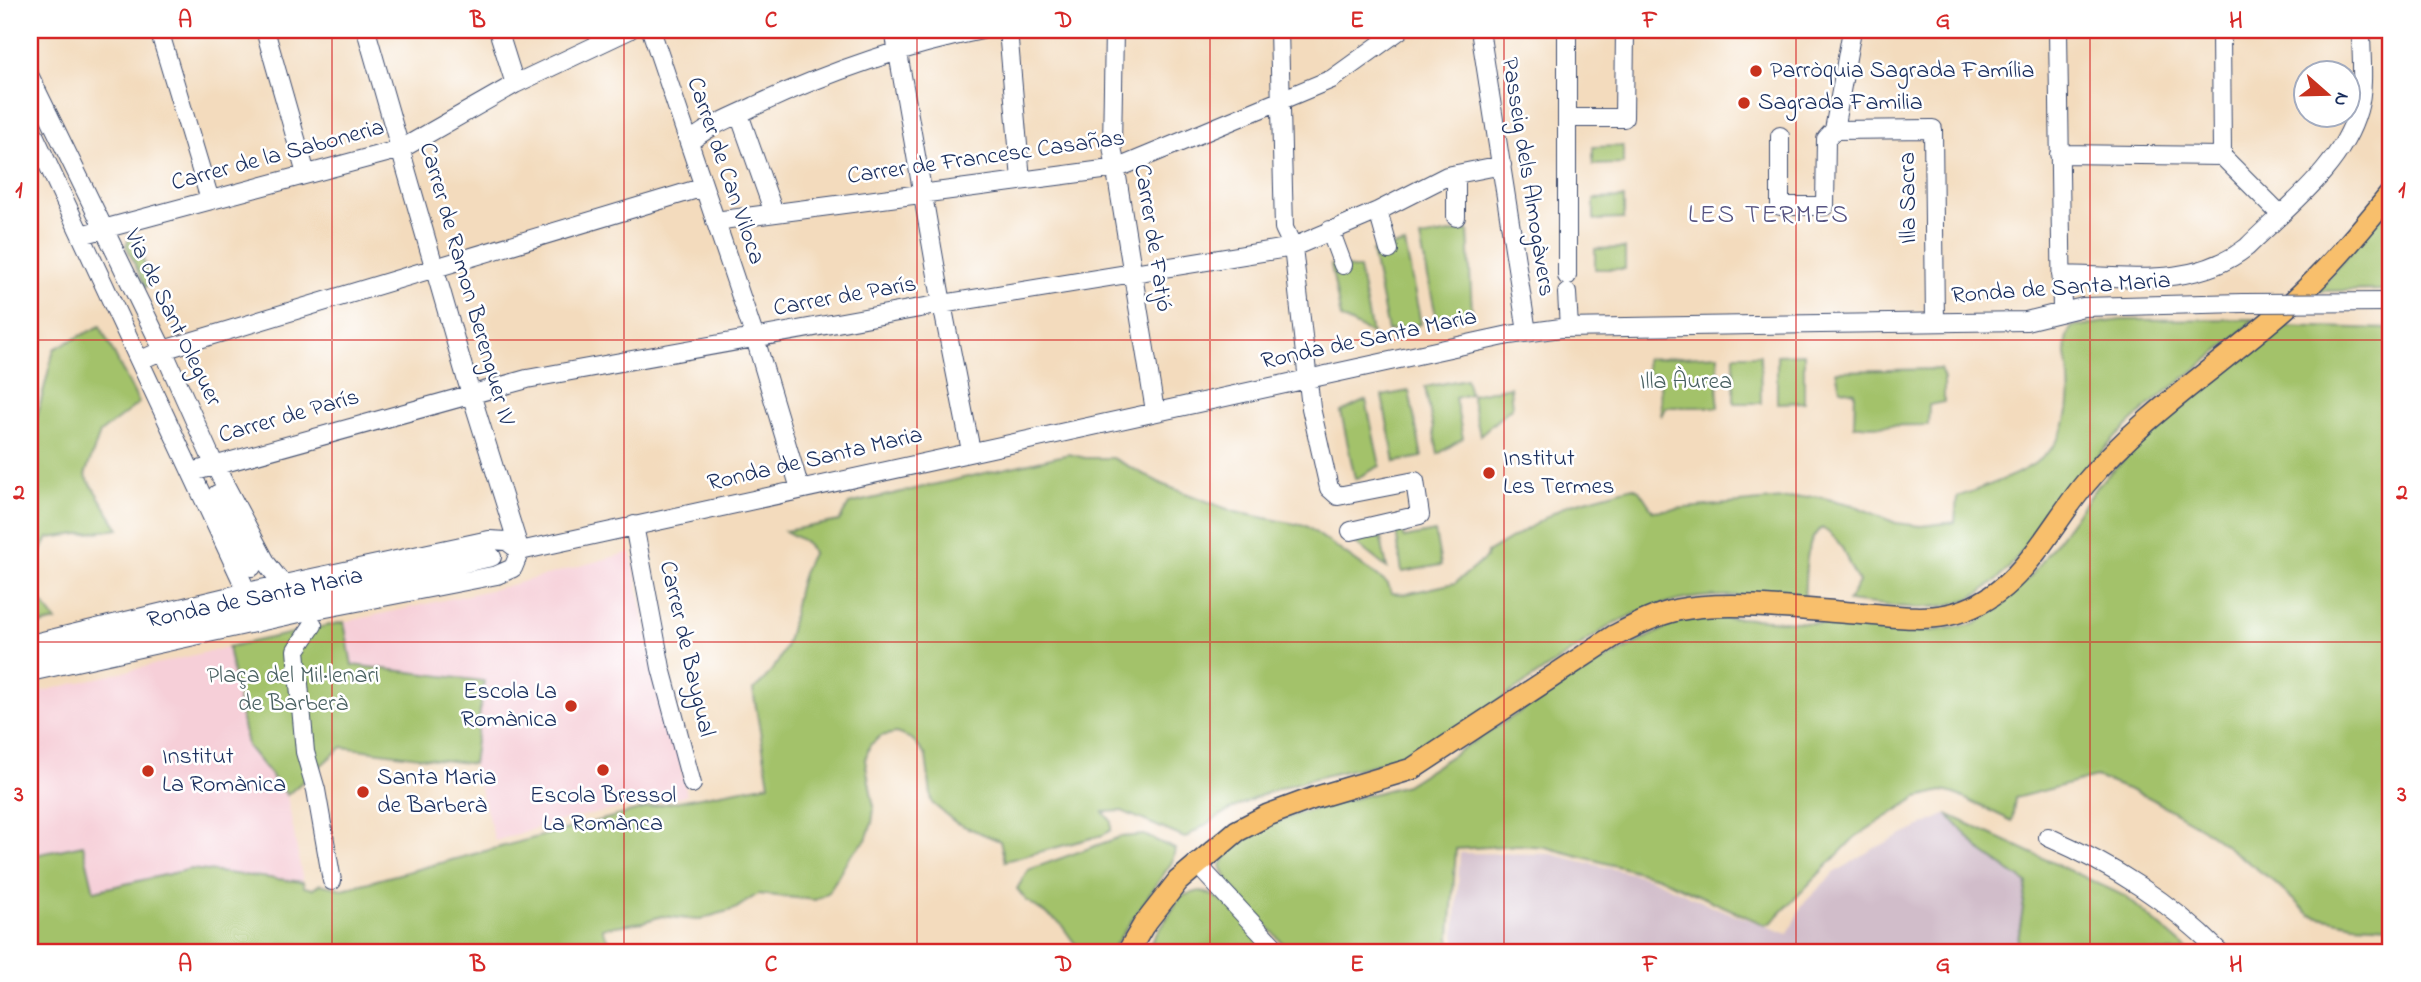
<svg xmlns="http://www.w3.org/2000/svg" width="2421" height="982" font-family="'Indie Flower',sans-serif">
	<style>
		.built { fill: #f6cfd8 }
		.industrial { fill: #d1bdca }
		.green { fill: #a3c26b; stroke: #5f7864; stroke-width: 2 }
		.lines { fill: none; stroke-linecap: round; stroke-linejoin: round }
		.minor-casing { stroke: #3b496c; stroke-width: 20 }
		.major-casing { stroke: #3b496c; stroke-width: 24 }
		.minor { stroke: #fff; stroke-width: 18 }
		.major { stroke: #f8bf6c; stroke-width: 21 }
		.minor-bridge-casing { stroke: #3b496c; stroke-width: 20; stroke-linecap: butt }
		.minor-bridge { stroke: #fff; stroke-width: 18 }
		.grid { fill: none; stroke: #d62828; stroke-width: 2; stroke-opacity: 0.55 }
		.poi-dot { fill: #c8321e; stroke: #fff; stroke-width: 2.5 }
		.labels { text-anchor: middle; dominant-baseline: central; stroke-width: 5; stroke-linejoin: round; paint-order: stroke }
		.poi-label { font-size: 24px; fill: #1b2f5e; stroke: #fff; text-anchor: start }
		.street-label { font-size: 24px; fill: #1b2f5e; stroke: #fff }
		.park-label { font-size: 24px; fill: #4b6263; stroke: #fff }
		.neighbourhood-label { font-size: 26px; letter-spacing: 2px; fill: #575482; stroke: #fff }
		.neatline { fill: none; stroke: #d62828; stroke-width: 2.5 }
		.grid-label { font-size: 23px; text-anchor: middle; font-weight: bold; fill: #d62828 }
	</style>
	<rect width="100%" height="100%" fill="#fff"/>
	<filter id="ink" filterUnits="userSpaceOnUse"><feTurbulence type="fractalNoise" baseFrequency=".0143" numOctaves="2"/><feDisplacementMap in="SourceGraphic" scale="14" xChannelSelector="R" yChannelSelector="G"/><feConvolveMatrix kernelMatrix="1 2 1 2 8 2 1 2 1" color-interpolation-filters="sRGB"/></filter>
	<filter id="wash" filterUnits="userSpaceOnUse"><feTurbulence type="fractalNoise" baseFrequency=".00686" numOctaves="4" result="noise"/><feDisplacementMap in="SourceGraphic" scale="28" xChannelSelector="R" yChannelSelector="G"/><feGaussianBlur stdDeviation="1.57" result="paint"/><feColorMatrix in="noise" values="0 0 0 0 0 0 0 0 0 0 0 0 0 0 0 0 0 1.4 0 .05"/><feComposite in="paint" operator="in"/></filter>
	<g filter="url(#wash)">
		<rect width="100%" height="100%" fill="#f3dbbd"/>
		<path class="built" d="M631 552 667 734 674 733 687 795 560 821 495 841 473 764 484 681 352 665 344 622 503 587Z
			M228 647 247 746 287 795 303 882 191 869 94 891 83 845 30 856V694Z"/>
		<path class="industrial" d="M1947 814 1983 853 2027 883 2016 952H1454L1460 853 1551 854 1650 878 1714 907 1788 934 1802 905 1833 874 1871 850Z"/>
		<path class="green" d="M1623 146V164L1593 165V147Z
			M1624 198V219L1594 220V199Z
			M2391 203V290L2318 291Z
			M1468 230 1472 312 1437 321 1420 238Z
			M132 233 137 235 150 285 145 287 126 245Z
			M1405 244 1421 324 1388 331 1372 251Z
			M1625 248V269H1595V249Z
			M1331 265 1359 269 1372 334 1341 318Z
			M2254 319C2221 354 2178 380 2143 411 2102 448 2069 488 2037 531 2018 558 2000 584 1970 598 1932 615 1887 605 1848 601L1859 582C1844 561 1848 544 1822 528 1803 539 1806 579 1804 599 1727 595 1682 588 1611 625L1433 745C1385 768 1331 770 1281 788 1245 800 1216 817 1185 838L1122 811 1103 812 1111 821V830L1103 835 1005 861 1000 841 956 823 932 803 926 756 912 739 896 733 881 736 870 745 865 760 874 808 872 823 866 840 849 857 829 892 815 900 758 894 735 909 697 920 662 916 643 922 602 928C608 945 619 947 636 952H30V856L83 845 94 891 191 869 303 882 304 887 313 889 320 884 343 889 658 805 769 784 753 690C806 646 783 604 813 552L804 541 785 531 839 521 849 504 1069 454 1085 458H1113L1164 485 1235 512 1306 526 1388 584 1391 593 1405 594 1455 583 1486 558 1487 553 1567 505 1633 487 1639 490 1653 511 1815 496 1853 505 1896 523 1921 526 1955 522 1957 497C2029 470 2079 459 2068 368 2066 353 2062 340 2072 327L2121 320Z
			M100 326 139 403 100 433 85 475 119 529 48 538 30 574V445L54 349Z
			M2280 326 2391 329V926L2353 924 2310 915 2269 878 2202 828 2148 797 2096 777 2015 798 2012 821 1955 794 1942 791 1918 797 1855 837 1772 922 1765 925 1658 877 1545 847 1519 845 1456 849 1449 952H1289C1271 924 1228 894 1221 865L1229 851 1261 829 1296 814 1406 785 1585 670 1681 620 1738 618 1932 631 1975 624 1997 610 2031 576 2097 486 2148 436Z
			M1804 354V402L1777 403V355Z
			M1718 355V407H1665L1661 416 1660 375 1647 374 1646 359Z
			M1734 355H1760L1761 403H1734Z
			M1940 369 1944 379V402L1929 405 1928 425 1854 426 1855 392 1840 389 1836 371Z
			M1466 379 1470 394 1455 398 1463 438 1438 454 1425 387Z
			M1510 387 1512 407 1480 435 1471 395Z
			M1409 391 1422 457 1395 462 1382 396Z
			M1366 400 1380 466 1355 479 1341 412Z
			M1402 529 1404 538 1435 532 1441 565 1402 572 1396 531Z
			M1380 534 1387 568 1348 537Z
			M30 587 56 621 30 627Z
			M344 622 352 665 484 681 473 764 342 747 287 795 247 746 228 647Z
			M1947 814 2125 896 2190 952H2016L2027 883 1983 853Z
			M1144 835 1175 849 1172 862 1110 952H1081L1060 923 1027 901 1017 889 1028 870 1120 837Z
			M1200 891C1228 897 1254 930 1270 952H1145L1181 896Z"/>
	</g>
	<g filter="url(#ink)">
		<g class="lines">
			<g class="minor-casing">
				<path id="minor" d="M159 30 210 200
					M265 30 306 174
					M366 30 467 381 520 551
					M498 30 515 84
					M651 30 755 338 800 489
					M894 30 942 304 971 451
					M1008 30 1021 180
					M1114 30 1112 146 1155 411
					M1279 30 1284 228 1293 247 1311 408 1329 488 1338 496 1415 481 1420 515 1351 531
					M1480 30 1527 332
					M2058 30 2062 312
					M2221 30 2222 156 2280 214
					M30 77 163 350 214 464 267 564 288 591 295 614
					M739 114 774 213
					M1567 118H1624L1625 30
					M30 126 247 592 256 623
					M1834 130 1933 129 1935 322
					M1780 136V206H1825L1826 139 1834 130 1852 30
					M689 143C707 126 733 117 755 106 828 72 903 46 982 30
					M2059 154 2222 156
					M1456 174V217
					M1378 211 1389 250
					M715 221 1118 168 1332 79 1400 30
					M1330 230 1343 265
					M81 235 401 149 515 84 629 30
					M2061 275C2124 276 2194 289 2247 247 2287 207 2342 167 2358 110 2365 85 2361 56 2361 30
					M1567 276V30
					M1567 293 1569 328
					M141 360 163 350 704 187
					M192 472 527 379 942 304 1293 247 1378 211 1447 176 1502 165
					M217 494 252 567
					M634 525 661 668 692 784
					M520 551 1509 335 1561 328 2026 321 2083 307 2243 303
					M299 599 492 557
					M255 608 285 602
					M313 625 296 650 305 752 316 790 332 881
					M30 644 247 592 489 540 507 541 520 551
					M30 660 242 611
					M30 672 295 614 497 575 513 568 520 551
					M2048 837C2114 866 2169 901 2220 952
					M1196 863 1279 952"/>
			</g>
			<g class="major-casing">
				<path id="major" d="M1128 952 1143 926 1178 881 1237 831 1268 815 1314 798 1412 769 1614 636C1634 626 1655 615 1677 610 1729 599 1813 611 1868 614 1894 616 1921 620 1947 615 2017 601 2044 534 2085 484 2143 414 2220 366 2288 306 2326 272 2359 233 2391 193"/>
			</g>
			<use href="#minor" class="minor"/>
			<use href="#major" class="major"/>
			<g class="minor-bridge-casing">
				<path id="minor-bridge" d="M2243 303 2391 302"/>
			</g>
			<use href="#minor-bridge" class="minor-bridge"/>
		</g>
	</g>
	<path class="grid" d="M332 30V952M624 30V952M917 30V952M1210 30V952M1504 30V952M1796 30V952M2090 30V952M30 340H2391M30 642H2391"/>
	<g class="poi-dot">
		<circle cx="1756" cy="71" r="7"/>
		<circle cx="1744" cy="103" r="7"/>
		<circle cx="1489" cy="473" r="7"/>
		<circle cx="571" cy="706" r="7"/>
		<circle cx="603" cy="770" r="7"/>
		<circle cx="148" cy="771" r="7"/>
		<circle cx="363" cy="792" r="7"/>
	</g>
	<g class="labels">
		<g class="poi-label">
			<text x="1770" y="71">Parròquia Sagrada Família</text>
			<text x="1758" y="103">Sagrada Familia</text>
			<text x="1503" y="459">Institut<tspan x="1503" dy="28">Les Termes</tspan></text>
			<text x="557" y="692" text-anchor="end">Escola La<tspan x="557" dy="28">Romànica</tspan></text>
			<text x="162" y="757">Institut<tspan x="162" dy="28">La Romànica</tspan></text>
			<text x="377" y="778">Santa Maria<tspan x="377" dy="28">de Barberà</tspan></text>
			<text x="603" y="796" text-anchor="middle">Escola Bressol<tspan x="603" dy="28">La Romànca</tspan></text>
		</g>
		<g class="street-label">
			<text transform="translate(278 156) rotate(-15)">Carrer de la Saboneria</text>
			<text transform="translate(986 158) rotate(-8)">Carrer de Francesc Casañas</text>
			<text transform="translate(725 171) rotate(71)">Carrer de Can Viloca</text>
			<text transform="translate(1527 177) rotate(81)">Passeig dels Almogàvers</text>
			<text transform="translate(1909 198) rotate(-91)">Illa Sacra</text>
			<text transform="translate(1152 238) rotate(81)">Carrer de Fatjó</text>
			<text transform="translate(466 284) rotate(74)">Carrer de Ramon Berenguer IV</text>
			<text transform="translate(2061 289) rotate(-4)">Ronda de Santa Maria</text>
			<text transform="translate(845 297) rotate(-10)">Carrer de París</text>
			<text transform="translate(172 318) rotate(64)">Via de Sant Oleguer</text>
			<text transform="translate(1369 340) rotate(-12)">Ronda de Santa Maria</text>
			<text transform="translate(289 417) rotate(-16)">Carrer de París</text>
			<text transform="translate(815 460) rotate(-13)">Ronda de Santa Maria</text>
			<text transform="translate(255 599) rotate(-12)">Ronda de Santa Maria</text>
			<text transform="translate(686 649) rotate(77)">Carrer de Baygual</text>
		</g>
		<g class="park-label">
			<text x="1686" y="382">Illa Àurea</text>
			<text x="293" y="676">Plaça del Mil·lenari<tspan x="293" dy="28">de Barberà</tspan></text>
		</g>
		<g class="neighbourhood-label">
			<text x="1769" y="216">LES TERMES</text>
		</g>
	</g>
	<rect width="2421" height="982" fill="none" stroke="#fff" stroke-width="77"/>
	<g transform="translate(2327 94) rotate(110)"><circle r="33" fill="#ffffff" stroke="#a4acbf" stroke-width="2"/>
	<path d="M0-5L12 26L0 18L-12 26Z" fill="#c8321e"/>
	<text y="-10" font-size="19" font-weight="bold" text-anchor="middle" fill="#1b2f5e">N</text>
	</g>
	<rect x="38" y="38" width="2344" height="906" class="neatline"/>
	<g class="grid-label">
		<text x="185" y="27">A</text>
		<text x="478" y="27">B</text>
		<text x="771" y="27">C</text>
		<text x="1064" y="27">D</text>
		<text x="1357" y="27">E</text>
		<text x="1650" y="27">F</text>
		<text x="1943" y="27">G</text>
		<text x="2236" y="27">H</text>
		<text x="19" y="197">1</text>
		<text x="2402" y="197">1</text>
		<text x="19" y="499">2</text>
		<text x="2402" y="499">2</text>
		<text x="19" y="801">3</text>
		<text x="2402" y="801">3</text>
		<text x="185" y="971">A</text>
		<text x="478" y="971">B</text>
		<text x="771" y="971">C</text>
		<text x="1064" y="971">D</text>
		<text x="1357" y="971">E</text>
		<text x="1650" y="971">F</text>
		<text x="1943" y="971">G</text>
		<text x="2236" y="971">H</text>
	</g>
</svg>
